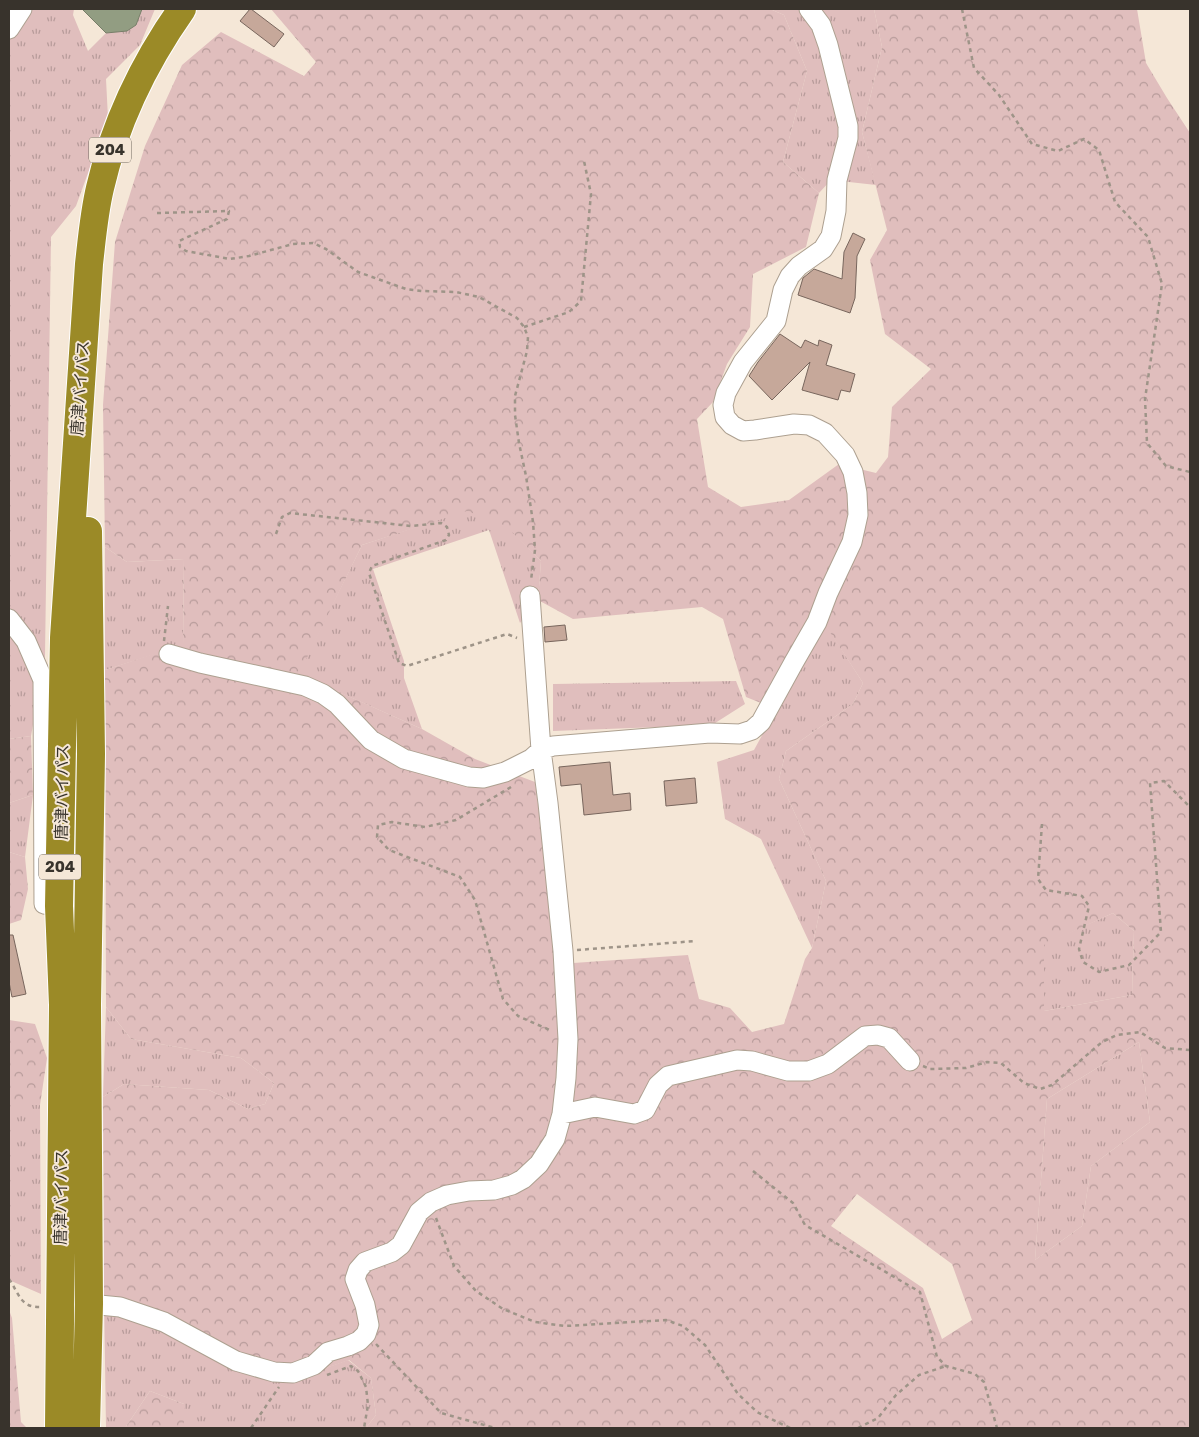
<svg xmlns="http://www.w3.org/2000/svg" width="1199" height="1437" font-family="Rubik,'Noto Sans JP',sans-serif">
	<style>
		.grass { fill: url(#grass-tufts) }
		.forest { fill: url(#forest-crowns); fill-rule: evenodd }
		.water { fill: #929d82; stroke: #777d68 }
		.building { fill: #c6a89a; stroke: #78665d }
		.lines { fill: none; stroke-linecap: round; stroke-linejoin: round }
		.minor-casing { stroke: #ada090; stroke-width: 21 }
		.highway-casing { stroke: #fff; stroke-width: 30 }
		.path { stroke: #9e9488; stroke-width: 2.5; stroke-dasharray: 4 4; stroke-linecap: butt }
		.minor { stroke: #fff; stroke-width: 19 }
		.highway { stroke: #9b8a27; stroke-width: 28 }
		.labels { text-anchor: middle; dominant-baseline: central; stroke-width: 4; stroke-linejoin: round; paint-order: stroke }
		.shield { fill: #f5e7d7; stroke: #71695f; stroke-width: 1 }
		.shield-label { font-size: 15px; font-weight: bold; fill: #38332c }
		.street-label { font-size: 16px; fill: #38332c; stroke: #f5e7d7 }
	</style>
	<defs>
		<pattern id="grass-tufts" width="24" height="20" patternUnits="userSpaceOnUse" patternTransform="scale(1.25)"><rect width="24" height="20" fill="#e0bebd"/><path d="M3 7l-1-3M5 7V3M7 7l1-3M15 17l-1-3M17 17v-4M19 17l1-3" fill="none" stroke="#b79b9a"/></pattern>
		<pattern id="forest-crowns" width="20" height="18" patternUnits="userSpaceOnUse" patternTransform="scale(1.25)"><rect width="20" height="18" fill="#e0bebd"/><path d="M2 6a3 3 0 1 1 6 0M12 15a3 3 0 1 1 6 0" fill="none" stroke="#b79b9a"/></pattern>
	</defs>
	<rect width="100%" height="100%" fill="#f5e7d7"/>
	<path class="grass" d="M15 9H74L73 15 88 51 106 33 127 31 136 25 142 9H155L140 45 106 79 108 118 76 206 51 237 45 656 31 736 9 739V17Z
		M770 9H874L882 47 862 132 876 185 831 180 819 193 783 162 807 71 784 15Z
		M467 510 506 525 541 561 538 600 520 623 489 530 373 569 404 661V678L422 729 298 674 362 545Z
		M105 547 127 562 184 559 183 645 105 670Z
		M824 622 863 683 853 704 786 751 779 779 826 881 812 948 761 839 725 819 717 762 754 750Z
		M736 681 745 704 712 725 553 731V684Z
		M33 795 25 857 9 852V803Z
		M1113 913 1134 931 1132 995 1044 1011V944Z
		M106 1007 131 1039 241 1058 274 1083 265 1104 248 1109 209 1090 124 1084 103 1097Z
		M1139 1042 1150 1122 1091 1166 1082 1226 1035 1260 1047 1099Z
		M9 1105H40L41 1294 9 1280Z
		M104 1298 292 1380 348 1360 371 1378 376 1415 366 1428H184V1404L150 1391 125 1428H106Z"/>
	<path class="forest" d="M271 9H770L784 15 807 71 783 162 819 193 806 247 753 274 750 327 727 364 713 402 697 419 708 487 741 507 789 500 839 464 876 473 888 457 892 407 931 369 885 334 870 260 887 230 862 132 882 47 874 9H1137L1146 63 1167 98 1190 133V1428H366L376 1415 371 1378 349 1360 292 1380 104 1298 103 1097 124 1084 209 1090 248 1109 265 1104 274 1083 241 1058 131 1039 106 1007 105 670 183 644 184 559 127 562 105 547 103 405 115 242 145 146 182 65 221 32 304 76 316 62ZM467 511 506 526 541 561 538 600 573 619 702 607 723 619 746 697 761 703 824 623 863 683 853 704 786 751 779 779 826 881 812 948 805 959 784 1024 752 1032 730 1008 699 999 688 955 559 964 535 782 475 759 422 729 299 674 362 545ZM1113 913 1134 931 1132 995 1044 1011V945ZM1139 1042 1150 1122 1091 1166 1082 1226 1035 1260 1047 1099ZM857 1194 952 1264 972 1320 942 1339 923 1288 831 1226Z
		M31 736 33 795 9 803V739Z
		M9 852 25 857 28 889 21 920 9 924Z
		M9 1020 35 1024 47 1058 40 1105H9Z
		M9 1310 12 1318 21 1422 27 1428H9Z
		M150 1391 184 1404V1428H125Z"/>
	<path class="water" d="M82 9H142L136 25 127 31 106 33Z"/>
	<path class="building" d="M250 9H251L284 34 274 47 240 21Z
		M853 233 865 239 857 256 855 298 850 313 798 295 803 278 814 269 842 279 844 252Z
		M780 334 801 348 805 340 818 346 819 340 832 345 826 365 855 374 850 392 841 390 838 400 802 390 810 362 772 400 749 376 758 362Z
		M565 625 567 640 545 642 544 627Z
		M610 762 613 795 630 793 631 810 584 815 581 784 561 786 559 767Z
		M695 778 697 803 666 806 664 781Z
		M9 935H13L26 994 12 997 9 982Z"/>
	<g class="lines">
		<g class="minor-casing">
			<path id="minor" d="M9 29 22 9
				M9 619 26 641 43 680 44 904 59 906 89 907
				M169 654 200 663 305 686 323 694 337 704 371 740 404 759 469 777 483 778 505 772 531 759 541 750 553 746 710 733 740 734 752 730 761 722 794 662 817 622 828 593 852 542 858 515 857 493 853 472 845 455 825 433 809 425 794 424 755 430 743 431 732 425 725 417 723 405 726 393 743 362 776 321 783 290 790 276 799 266 823 249 831 236 836 211 837 180 848 138V126L828 45 821 25 809 9
				M562 1114 595 1107 634 1114 645 1110 658 1085 668 1076 737 1060 752 1061 788 1071H809L828 1064 865 1036 878 1035 889 1038 910 1061
				M77 1305 89 1304 120 1307 164 1322 236 1361 274 1372 293 1373 314 1365 328 1352 348 1346 359 1341 366 1334 369 1325 365 1305 355 1279 358 1270 365 1262 392 1252 401 1245 419 1212 431 1202 447 1195 469 1191 494 1190 512 1185 523 1179 539 1164 555 1139 562 1114 566 1078 568 1039 563 951 548 803 541 750 530 596"/>
		</g>
		<g class="highway-casing">
			<path id="highway" d="M59 1428 63 1005 59 906 64 638 89 264C92 238 94 213 100 188 115 123 144 63 182 9
				M86 1428 89 1304 87 1004 91 754 88 531"/>
		</g>
		<path class="path" d="M962 9 974 68 999 95 1032 144 1058 151 1084 139 1099 150 1115 202 1148 237 1162 284 1145 399 1147 443 1166 466 1190 472
			M157 213 229 211 227 219 179 241 180 247 186 251 230 259 249 256 293 244 313 243 326 249 358 272 406 289 422 291 456 292 479 297 517 318 524 327 528 337 527 351 515 396V415L519 443 526 476 533 522 535 550 531 580
			M524 327 569 312 581 301 591 194 584 161
			M276 534 282 517 290 513 411 526 441 523 447 527 449 535 446 540 372 566 369 573 399 663 407 666 507 634 517 638
			M164 641 168 606
			M511 787 456 820 425 827 392 822 378 825 377 837 389 850 460 877 475 900 503 999 518 1016 552 1031
			M1042 824 1038 879 1046 890 1082 896 1089 906 1079 949 1083 962 1099 972 1129 965 1161 932 1150 783 1164 781 1190 807
			M577 950 696 941
			M923 1066 930 1069 966 1068 987 1062 1001 1063 1024 1083 1040 1089 1052 1085 1102 1042 1117 1035 1140 1032 1165 1048 1190 1050
			M753 1171 793 1203 805 1225 920 1292 937 1357 946 1366 975 1374 984 1382 997 1428
			M436 1218 454 1266 476 1291 503 1309 535 1322 565 1326 666 1320 683 1326 705 1345 738 1394 757 1412 790 1428
			M9 1279C19 1293 20 1308 41 1307
			M376 1344 441 1413 495 1428
			M327 1375 351 1366 358 1371 366 1387 368 1405 364 1428
			M251 1428 279 1387
			M858 1428 878 1418 896 1395 919 1375 946 1366"/>
		<use href="#minor" class="minor"/>
		<use href="#highway" class="highway"/>
	</g>
	<g class="labels">
		<g class="shield">
			<rect x="89" y="137.5" width="42" height="25" rx="4"/>
			<rect x="39" y="854.5" width="42" height="25" rx="4"/>
		</g>
		<g class="shield-label">
			<text x="110" y="150">204</text>
			<text x="60" y="867">204</text>
		</g>
		<g class="street-label">
			<text transform="translate(80 388) rotate(-86)">唐津バイパス</text>
			<text transform="translate(62 792) rotate(-89)">唐津バイパス</text>
			<text transform="translate(61 1197) rotate(-89)">唐津バイパス</text>
		</g>
	</g>
	<rect width="1199" height="1437" fill="none" stroke="#38332c" stroke-width="20"/>
</svg>
